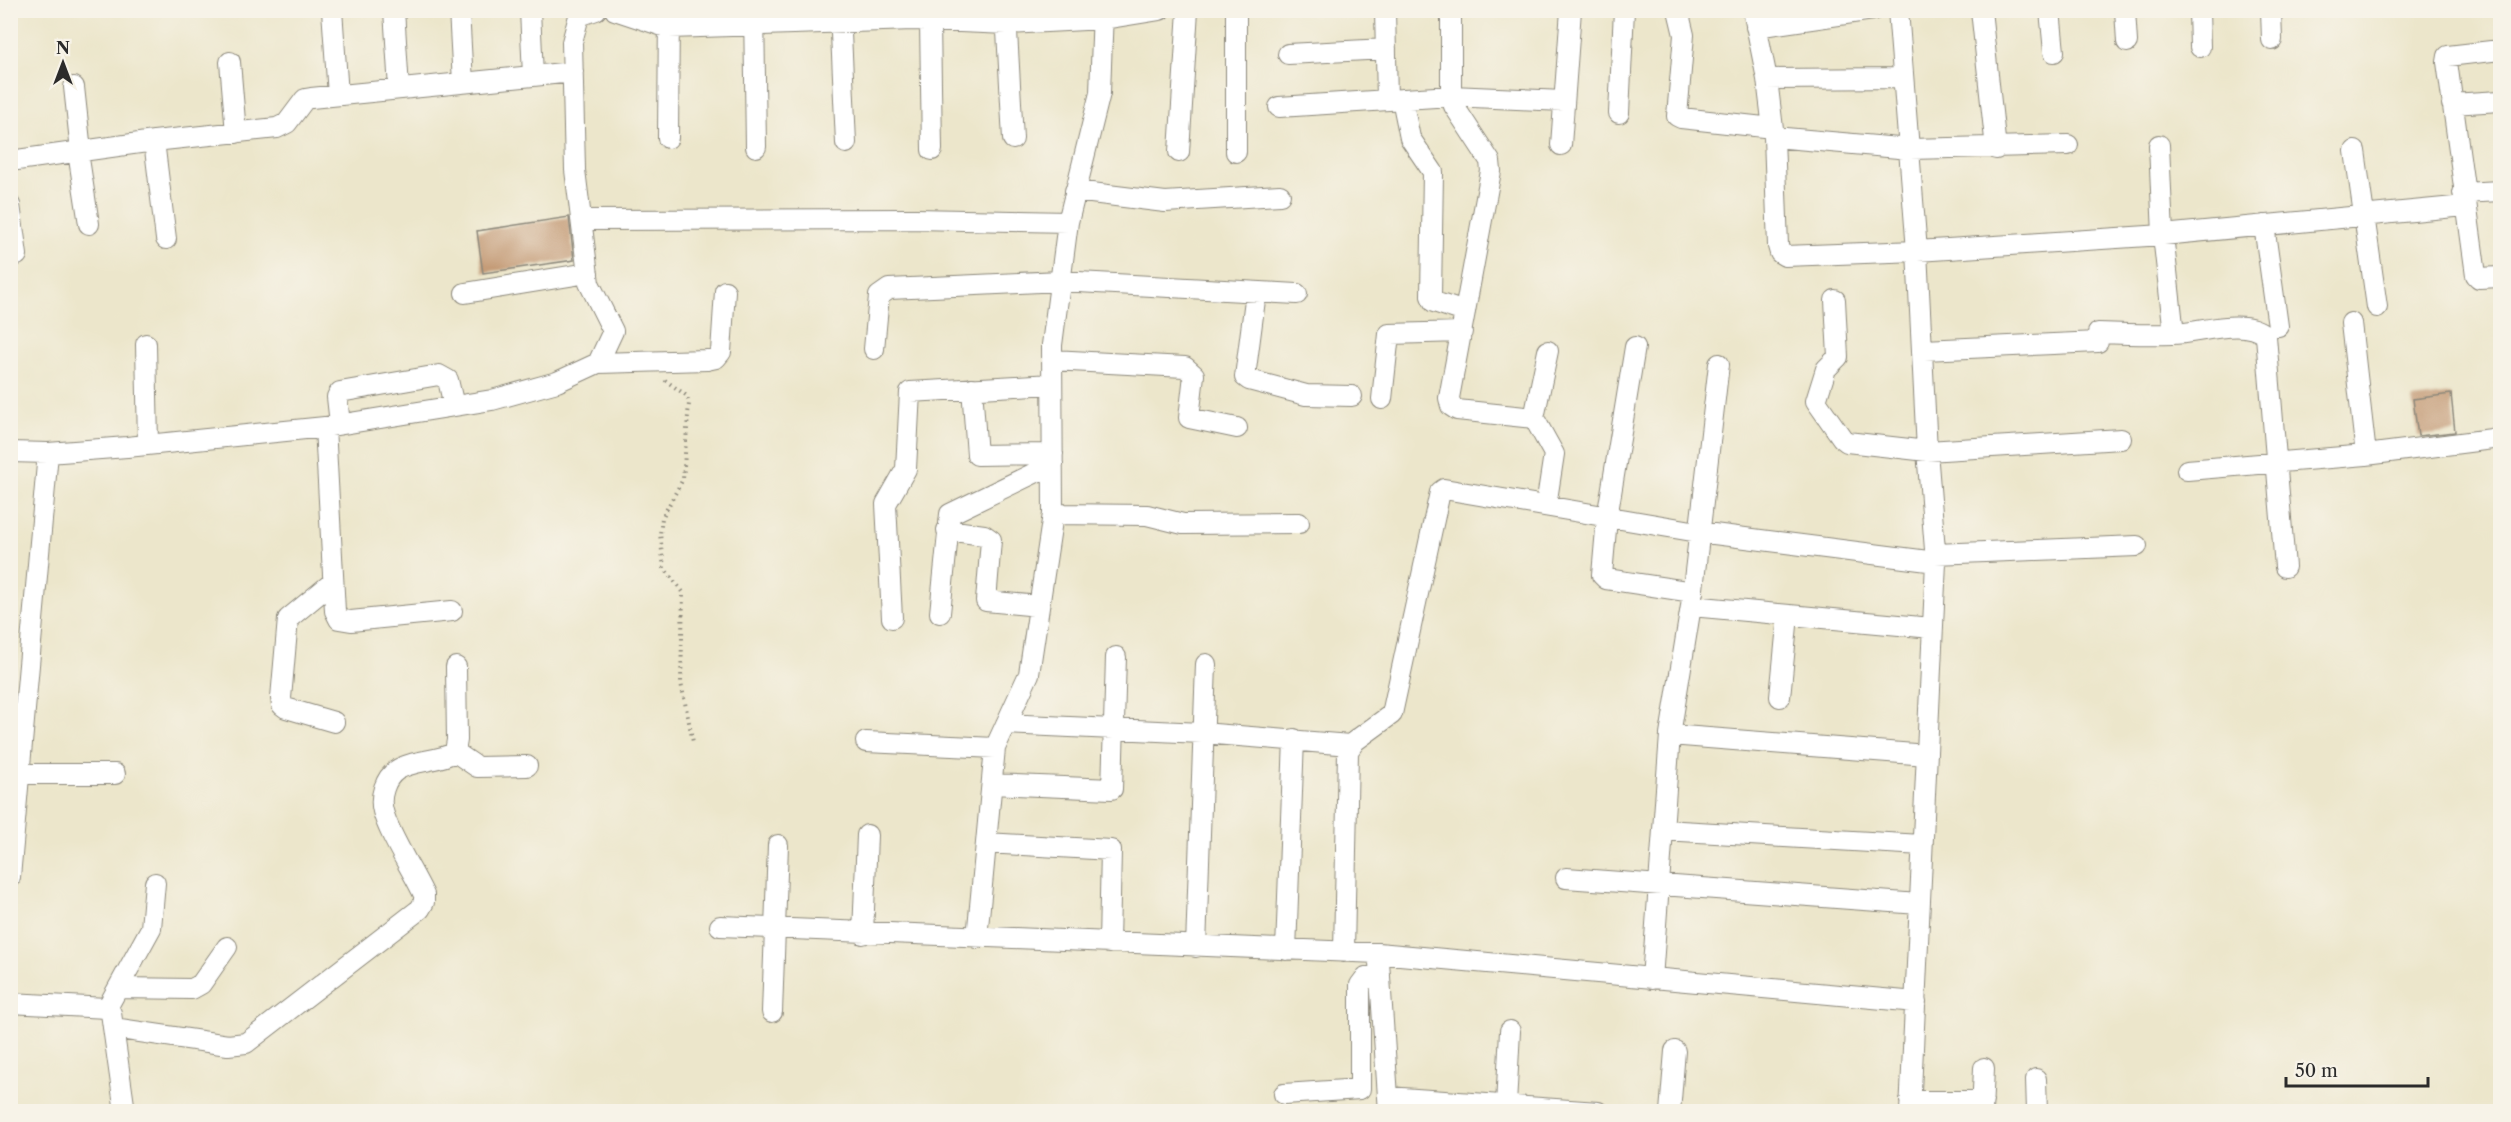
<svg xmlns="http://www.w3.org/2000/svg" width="2511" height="1122" font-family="'Libre Caslon Text',serif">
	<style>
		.building { fill: #c59c78 }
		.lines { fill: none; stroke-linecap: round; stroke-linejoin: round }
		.minor-casing { stroke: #8c887b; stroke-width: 22 }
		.path { stroke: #8c887b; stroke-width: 4; stroke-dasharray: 1.5 4.5; stroke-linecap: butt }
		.minor { stroke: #fff; stroke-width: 20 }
	</style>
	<rect width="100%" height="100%" fill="#f7f3e8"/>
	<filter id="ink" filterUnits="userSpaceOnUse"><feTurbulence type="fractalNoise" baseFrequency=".0167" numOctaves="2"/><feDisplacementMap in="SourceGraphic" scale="12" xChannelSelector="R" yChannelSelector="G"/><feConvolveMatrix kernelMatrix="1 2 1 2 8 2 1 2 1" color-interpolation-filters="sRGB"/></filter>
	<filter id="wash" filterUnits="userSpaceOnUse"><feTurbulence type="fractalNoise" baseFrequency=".008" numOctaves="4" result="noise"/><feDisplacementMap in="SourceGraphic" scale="24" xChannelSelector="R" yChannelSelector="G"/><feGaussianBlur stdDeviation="1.35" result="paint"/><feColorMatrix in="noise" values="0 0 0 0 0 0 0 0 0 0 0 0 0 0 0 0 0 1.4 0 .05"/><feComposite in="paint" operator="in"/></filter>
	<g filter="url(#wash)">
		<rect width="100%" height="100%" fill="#ece6cb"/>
		<g id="blocks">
			<path class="building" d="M569 217 574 260 483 273 477 231Z
				M2451 394 2455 432 2418 436 2413 399Z"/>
		</g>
	</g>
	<g filter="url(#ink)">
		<use href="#blocks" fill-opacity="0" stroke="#8c887b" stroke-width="1.5"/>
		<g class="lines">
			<g class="minor-casing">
				<path id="minor" d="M332 10 338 95
					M394 10 399 89
					M459 10 463 83
					M530 10 533 76
					M615 10 669 28 913 20 1007 24 1104 19 1160 10
					M754 10 756 147
					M1236 10V152
					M1385 10 1387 100
					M1451 10V96L1454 106 1490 161 1491 171 1449 398 1451 406 1457 410 1534 418
					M1678 10 1684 35 1677 116 1681 118 1773 128
					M1753 10 1767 79 1774 137 1778 246 1780 253 1785 256 1917 251 2163 235 2465 206
					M1898 10 1917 251 1927 451 1936 562 1910 1112
					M1981 10 1996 149
					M2050 10 2054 52
					M2125 10 2127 42
					M2199 10 2200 47
					M2271 10 2272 40
					M840 11 846 143
					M1006 13 1013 139
					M930 22 932 150
					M1756 27 1873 10
					M2500 50 2448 56 2447 62 2476 275 2479 278 2500 277
					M1288 54 1386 49
					M230 62 236 133
					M1767 79 1903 78
					M74 87 81 151
					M1402 99 1410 138 1433 172 1431 296 1434 302 1465 312
					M2452 104 2500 101
					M1279 107 1451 96 1564 101
					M1619 113 1624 10
					M1774 137 1910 149 2068 145
					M668 138 669 10
					M154 141 166 239
					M1561 145 1571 10
					M2159 145 2163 235 2174 334
					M2355 151 2377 307
					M78 152 89 224
					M1179 152 1188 10
					M10 161 154 141 277 128 287 123 305 99 311 98 573 72
					M1075 191 1165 202 1280 195
					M2463 193 2500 191
					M10 205 17 255
					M581 220 915 219 1068 222
					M2264 225 2278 326
					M1256 292 1245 377 1249 380 1306 395 1352 396
					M465 293 588 273
					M1835 300 1838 357 1826 369 1816 401 1842 438 1847 442 1927 451 2121 439
					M2351 323 2366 455
					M2098 333C2122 334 2147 335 2172 334 2198 334 2244 316 2266 336L2285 567
					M146 344 148 445
					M1635 347 1607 518 1602 575 1606 579 1693 592
					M874 349 879 296 889 289 1060 281 1297 294
					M1924 350 2098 342
					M1052 360 1185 367 1194 375 1189 418 1237 428
					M598 363 707 360 716 358 721 352 725 291
					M972 388 977 455 1053 454
					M1382 399 1389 334 1462 332
					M340 424 337 397 340 392 439 375 448 380 454 406
					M325 427 335 611 339 619 351 621 452 611
					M10 452 48 453 127 447 325 427 492 400 557 382 598 363 613 331 589 283 575 170 572 42 579 16 596 10
					M2187 470 2366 455 2500 438
					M1546 506 1554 454 1534 418 1548 351
					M1053 514 1147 515 1183 524 1299 523
					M947 530 984 535 991 540 986 601 1039 606
					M1935 554 2137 546
					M333 582 288 619 281 698 282 705 286 708 334 722
					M1691 606 1932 628
					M940 613 950 514 1053 464
					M892 618 886 504 906 469 910 392 1052 384
					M1780 697 1788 615
					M1006 724 1202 733 1350 745
					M1670 735 1927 755
					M866 742 995 748
					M455 752 477 767 527 766
					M19 774H115
					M992 784 1112 789 1116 657
					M1664 830 1922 845
					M986 843 1111 850 1109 943
					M10 877 48 453
					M1566 878 1919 904
					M720 926 1378 953 1916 1002
					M863 934 867 835
					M977 938 995 748 1029 674 1053 514 1052 345 1068 222 1100 93 1103 10
					M1196 947 1206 664
					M1286 950 1294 739
					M1344 952 1348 751 1355 741 1392 714 1440 492 1444 489 1698 532 1936 562
					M1379 962 1389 1112
					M1652 979 1670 735 1691 606 1719 364
					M119 988 192 989 201 984 227 947
					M10 1003 107 1008 111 1013 125 1112
					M107 1008 151 928 155 883
					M772 1012 778 845
					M113 1028 228 1045 246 1043 420 909 424 902V895C414 873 388 833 383 811 379 797 385 778 397 770 412 760 438 762 455 752L457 740 456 667
					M2036 1079 2037 1112
					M1284 1094 1360 1089V985L1366 977 1380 975
					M1388 1097 1598 1112
					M1910 1101H1983
					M1506 1105 1510 1031
					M1670 1112 1675 1051
					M1982 1112 1984 1068"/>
			</g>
			<path class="path" d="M665 380 687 396 689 403 683 479 662 518 660 534 664 568 683 592 681 683 693 742"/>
			<use href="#minor" class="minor"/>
		</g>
	</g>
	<rect width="2511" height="1122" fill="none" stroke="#f7f3e8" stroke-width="36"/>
	<g transform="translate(63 63)" stroke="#f7f3e8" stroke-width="4.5" paint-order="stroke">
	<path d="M0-4.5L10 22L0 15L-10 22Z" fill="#2b2b2b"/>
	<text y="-9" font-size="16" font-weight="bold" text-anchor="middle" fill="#2b2b2b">N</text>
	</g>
	<path d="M2286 1077v9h142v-9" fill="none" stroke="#2b2b2b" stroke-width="3"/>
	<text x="2295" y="1077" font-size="18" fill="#2b2b2b" stroke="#f7f3e8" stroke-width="4.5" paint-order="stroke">50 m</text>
</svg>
